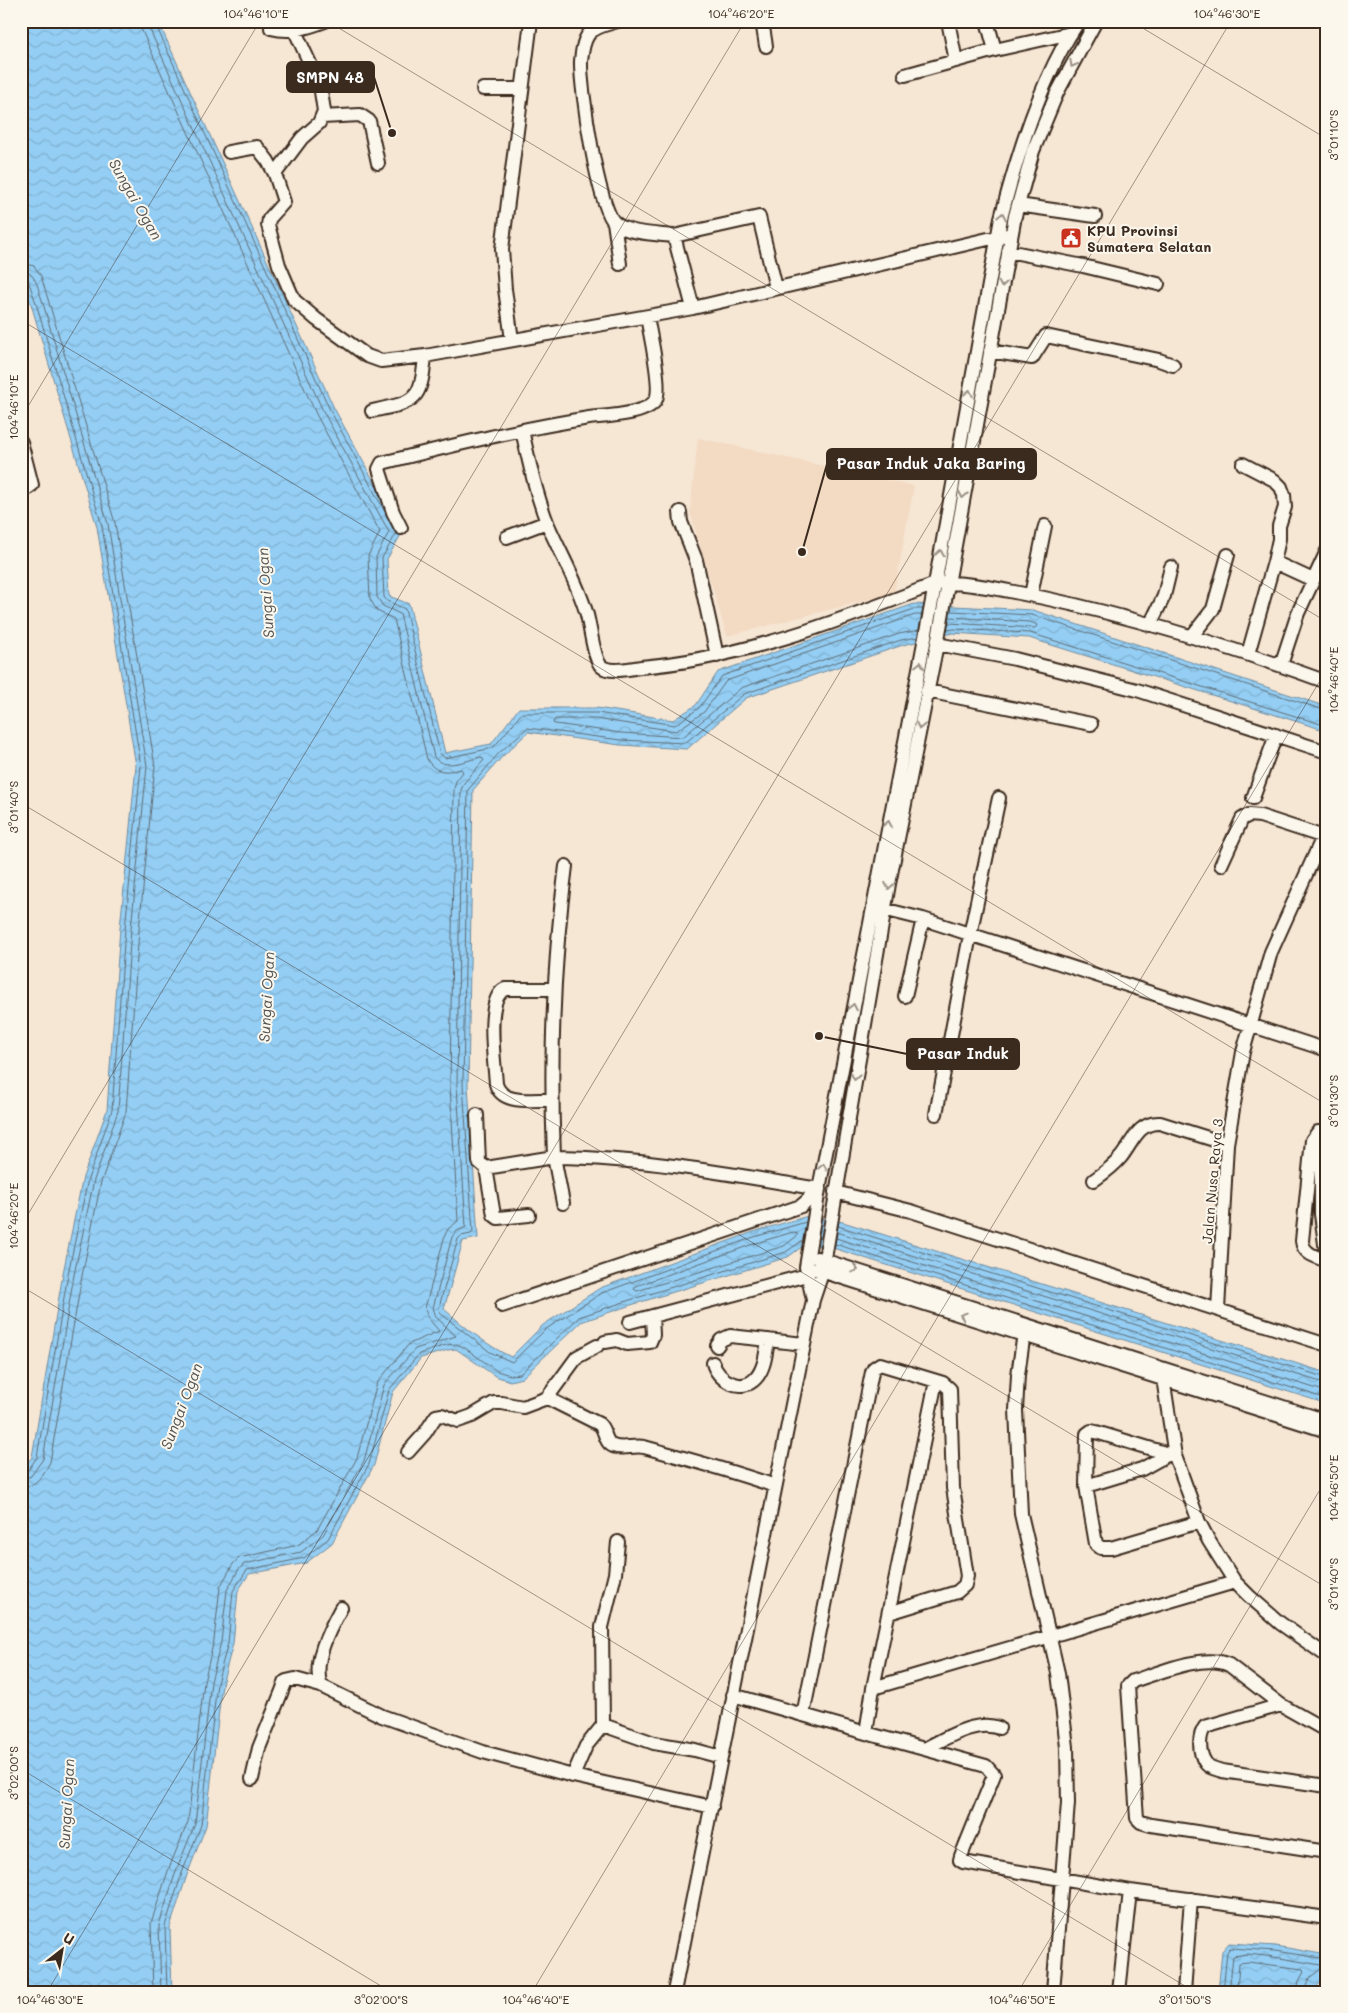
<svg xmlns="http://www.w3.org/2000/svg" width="1348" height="2013" font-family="Mali,sans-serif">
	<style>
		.built { fill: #f3dac3 }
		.water { fill: url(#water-waves); stroke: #708c9e }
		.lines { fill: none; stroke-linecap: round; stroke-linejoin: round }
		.shore { stroke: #5f6c74; stroke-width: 1 }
		.minor-casing { stroke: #3b2a1e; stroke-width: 16 }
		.minor { stroke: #fbf7ec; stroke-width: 12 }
		.oneway { stroke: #9b9085 }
		.ticks { fill: none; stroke: #3b2a1e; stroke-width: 1; stroke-opacity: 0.45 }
		.labels { text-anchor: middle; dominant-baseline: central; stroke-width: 4; stroke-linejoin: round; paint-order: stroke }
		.poi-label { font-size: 14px; font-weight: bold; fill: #3b2a1e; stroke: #fbf7ec; text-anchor: start }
		.street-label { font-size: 14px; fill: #3b2a1e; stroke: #fbf7ec }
		.water-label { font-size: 15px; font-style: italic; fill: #515354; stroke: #fbf7ec }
		.leader { fill: none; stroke: #3b2a1e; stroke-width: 2 }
		.callout-dot { fill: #3b2a1e; stroke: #fbf7ec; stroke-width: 2 }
		.callout { fill: #3b2a1e; stroke: #3b2a1e; stroke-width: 2 }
		.callout-label { font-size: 15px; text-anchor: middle; font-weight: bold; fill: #fff }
		.neatline { fill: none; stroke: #3b2a1e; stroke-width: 2 }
		.ticks-label { font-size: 12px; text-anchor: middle; fill: #3b2a1e }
	</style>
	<defs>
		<pattern id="water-waves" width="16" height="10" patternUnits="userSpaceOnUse" patternTransform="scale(1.25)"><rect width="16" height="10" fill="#94cef4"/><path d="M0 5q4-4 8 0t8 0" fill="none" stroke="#80b1d1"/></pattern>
	</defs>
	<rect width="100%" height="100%" fill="#f6e6d4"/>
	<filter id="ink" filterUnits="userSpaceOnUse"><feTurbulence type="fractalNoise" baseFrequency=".02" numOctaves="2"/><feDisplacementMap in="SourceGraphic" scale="10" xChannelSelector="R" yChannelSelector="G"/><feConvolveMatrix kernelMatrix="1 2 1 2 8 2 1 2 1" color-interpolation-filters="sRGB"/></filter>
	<g filter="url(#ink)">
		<path class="built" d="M698 438 914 486 894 593 727 636 690 512Z"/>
		<path class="water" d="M21 21H158L334 408 402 533 387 559 389 596 409 604 445 753 491 744 519 708H597L673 720 696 705 718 672 914 604 1033 610 1327 707V731L1029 638 953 633 903 645 746 698 687 749 620 745 528 732 502 757 473 790 468 1085 478 1238 463 1241 444 1309C465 1327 486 1345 511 1357L543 1325 600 1288 753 1232 808 1216 843 1222 1327 1373V1404L836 1249 809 1244 803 1246 788 1257 631 1305 581 1322 522 1378 510 1381 495 1376 456 1349 448 1350 421 1358 393 1392 374 1465 332 1543 306 1563 249 1574 238 1591 233 1644 222 1684 206 1826 187 1875 170 1927 172 1992H21V1471L32 1457 63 1273 83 1177 107 1110 120 928 136 766 97 527 31 304 21 275Z
			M1229 1943 1276 1946 1327 1955 1324 1981 1318 1985 1315 1992H1218L1222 1951Z"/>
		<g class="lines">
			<path class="shore" d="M140 21 142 31 317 416 380 532 368 556 370 599 377 611 394 619 427 759C435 774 447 772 461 769L463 772 456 781 454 789 450 1086 458 1221 448 1229 445 1235 425 1308 428 1318 439 1331 409 1344 377 1383 357 1458 317 1530 298 1545 239 1558 233 1564 220 1587 214 1640 204 1682 188 1822 169 1868 151 1923 153 1992
				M148 21 149 28 324 413 389 532 376 557 377 597 383 606 400 614 434 757C444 771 467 760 481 757L484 760 464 783 461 790 457 1086 466 1227 457 1231 452 1237 433 1308 436 1317 456 1336 415 1349 384 1385 364 1461 323 1535 301 1552 244 1564 239 1569 227 1590 221 1642 211 1682 195 1824 176 1871 159 1925 161 1992
				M154 21 330 410 385 512
				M21 263 34 266 41 276 115 523 155 766 139 930 126 1112 101 1182 82 1276 50 1462C44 1474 36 1487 21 1488
				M21 270C36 271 38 289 42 300L108 524 147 766 131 929 118 1111 94 1180 74 1275 43 1459 31 1476 21 1480
				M21 277 28 280 36 303 102 526 141 766 125 929 112 1110 88 1179 68 1274 37 1457 27 1472 21 1474
				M396 534 382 558 384 597 387 601 405 609 440 754 445 758 493 748 522 713H597L675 725 699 708 722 676 914 609H923
				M951 611 1032 615 1327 711
				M949 623 1035 628 1037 626 1036 624 1030 622 950 617
				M919 630 899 634 741 688 683 737 621 733 555 724 553 723 555 719H596L676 731 704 712 726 681 915 615H922
				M947 630 954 629 1030 633 1327 726
				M806 1222 754 1237 602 1293 546 1329 512 1362 490 1352 440 1313 439 1307 458 1239 461 1236 471 1234 473 1232 463 1085 468 790 499 753 527 728 621 740 685 743 744 694 901 640 918 637
				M838 1226 1327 1378
				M794 1232 797 1233V1236L784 1246 637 1291 634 1289 636 1286 756 1243Z
				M837 1232 1327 1384
				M836 1238 1327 1392
				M835 1244 1327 1399
				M167 1992 165 1926 182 1873 201 1825 217 1683 228 1643 233 1591 247 1570 304 1558 328 1539 369 1464 389 1390 419 1354 446 1345 457 1344 465 1348 497 1371 510 1375 520 1374 579 1317 630 1300 786 1252 803 1240
				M1223 1992 1227 1952 1230 1948 1275 1951 1327 1959
				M1229 1992 1233 1956 1248 1954 1274 1957 1321 1965V1969L1309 1978 1304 1992
				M1237 1992 1239 1963 1248 1962 1303 1969 1304 1972 1299 1981 1297 1992"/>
			<g class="minor-casing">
				<path id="minor" d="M273 21 271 28C291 33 306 28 325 21
					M618 21C609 24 594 26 588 35 583 42 582 52 581 61 580 86 598 209 615 223 628 234 658 234 674 236L693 308
					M762 21 766 46
					M948 21 956 61
					M987 21 995 50 1071 33
					M295 31 320 85 324 111 319 123 302 138 275 174 284 202 269 219 268 225 279 265 294 300 316 319 367 356 381 361 425 356 693 308 1005 235
					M905 75 995 50
					M483 89H522
					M322 117 360 115 369 121 378 163
					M229 152 257 147 268 161 275 174
					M1018 205 1095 216
					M614 222 620 264
					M674 236 759 217 776 288
					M1008 251 1083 266 1158 284
					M512 340 505 289 502 249 531 21
					M990 351 1032 358 1046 336 1159 360 1173 365
					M372 411C415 402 421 402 425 356
					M522 430C529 462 536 494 548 525 561 555 578 583 587 615 590 626 594 659 601 666 610 674 631 668 641 667 744 658 839 621 935 584 954 580 994 588 1014 592 1121 612 1225 645 1327 682
					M21 442 32 485 21 493
					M1243 464 1274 480 1281 487 1284 495 1285 507 1279 526V539L1274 562
					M680 512 681 522 696 560 717 656
					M401 528 393 512 379 469 382 463C450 446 519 429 589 418 605 416 649 415 656 399 662 387 650 333 647 317
					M507 537 547 522
					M1031 595 1045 526
					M1150 625 1164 596 1171 567
					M1192 636 1213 609 1228 555
					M937 644 1015 659 1137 690 1327 752
					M1248 654 1274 562 1313 580
					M1281 665 1298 613 1327 551
					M927 691 1091 724
					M1253 798 1276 735
					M1221 865 1242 819 1249 815 1260 816 1321 836
					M566 866C553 963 550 1060 554 1157 644 1158 731 1174 819 1189
					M879 908 923 919 1327 1050
					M905 996 923 919
					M552 1100C535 1099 502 1106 496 1084 495 1063 484 999 505 989H554
					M936 1114 970 935 999 798
					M477 1115 479 1162 486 1168 554 1157 563 1203
					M1321 1132V1214L1327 1259
					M1327 1133 1318 1132 1312 1140 1302 1241C1303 1254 1317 1257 1327 1261
					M486 1168 494 1215 498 1218 529 1215
					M1094 1180C1104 1173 1113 1167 1121 1157 1133 1142 1138 1122 1160 1123L1227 1144
					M835 1192 911 1211 1327 1345
					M817 1258 1327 1421
					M815 1269 1327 1431
					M813 1300 806 1267 819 1189 932 601 1001 218C1017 156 1042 74 1079 21
					M502 1306 801 1206 809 1199 813 1188
					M1218 1310 1227 1144 1243 1052 1271 952 1327 828
					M630 1322 807 1275
					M1025 1326 1018 1375 1016 1410 1021 1514 1058 1673 1067 1747 1068 1803 1053 1992
					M605 1342 617 1340 627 1344 650 1342 653 1335 652 1316
					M597 1346 577 1357 547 1398 599 1424C606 1430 604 1442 613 1446 622 1450 634 1445 644 1447 688 1459 732 1471 775 1486
					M717 1346 721 1340 730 1336 804 1344
					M713 1363C717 1380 742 1394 756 1378 765 1368 766 1352 768 1340
					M1165 1373 1163 1378 1175 1456 1199 1522 1209 1541 1235 1582 1249 1596 1280 1623 1327 1656
					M408 1452 425 1433 436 1416 442 1415 458 1421 472 1416 494 1403H502L523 1407 547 1398
					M1175 1456 1096 1432 1091 1431 1087 1434 1086 1486 1096 1544 1101 1548H1111L1199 1522
					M1086 1486 1142 1469 1169 1454
					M341 1608C329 1630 312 1662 321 1686L382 1716 483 1752 573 1776 712 1807
					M873 1688 936 1381
					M733 1695 866 1733 873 1688 1235 1582
					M1281 1705 1205 1727C1198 1736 1199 1753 1205 1762 1208 1768 1216 1769 1222 1771L1327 1786
					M803 1715 872 1372 874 1368 880 1364 943 1383 950 1389 953 1488 967 1576 965 1585 957 1592 889 1613
					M603 1725 654 1743 695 1750 721 1757
					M1327 1731 1281 1705 1229 1665C1203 1653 1159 1673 1133 1681L1128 1686 1137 1818 1141 1822 1151 1825 1327 1852
					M866 1733 986 1766 994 1775 961 1856 960 1860 963 1862 1130 1891 1327 1918
					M924 1749C945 1739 975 1719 999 1728
					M573 1776 586 1746 603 1725 602 1627 615 1574 618 1542
					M252 1779 259 1748 286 1681 295 1679 321 1686
					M674 1992 813 1300 823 1270 889 884 938 639 1015 216 1033 151 1057 93 1096 21
					M1119 1992 1130 1891
					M1184 1992 1191 1899"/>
			</g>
			<use href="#minor" class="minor"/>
		</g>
		<defs><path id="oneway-chevron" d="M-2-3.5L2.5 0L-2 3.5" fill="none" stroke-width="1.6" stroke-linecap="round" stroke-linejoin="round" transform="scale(1.25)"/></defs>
		<g class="oneway">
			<use href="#oneway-chevron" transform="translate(1073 64) rotate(119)"/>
			<use href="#oneway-chevron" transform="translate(1002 216) rotate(-78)"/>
			<use href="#oneway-chevron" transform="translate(1002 284) rotate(100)"/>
			<use href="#oneway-chevron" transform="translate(969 393) rotate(-79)"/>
			<use href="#oneway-chevron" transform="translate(963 495) rotate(101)"/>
			<use href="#oneway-chevron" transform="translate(940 553) rotate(-81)"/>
			<use href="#oneway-chevron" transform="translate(920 665) rotate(-79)"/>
			<use href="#oneway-chevron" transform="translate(920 726) rotate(101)"/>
			<use href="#oneway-chevron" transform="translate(888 824) rotate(-79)"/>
			<use href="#oneway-chevron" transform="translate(889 886) rotate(100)"/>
			<use href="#oneway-chevron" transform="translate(853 1007) rotate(-79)"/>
			<use href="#oneway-chevron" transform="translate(855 1077) rotate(100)"/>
			<use href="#oneway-chevron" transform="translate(823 1167) rotate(-79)"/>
			<use href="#oneway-chevron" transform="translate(855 1269) rotate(18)"/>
			<use href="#oneway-chevron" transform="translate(963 1316) rotate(-162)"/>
		</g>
	</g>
	<path class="ticks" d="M327 21 1327 622M1131 21 1327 139M21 320 1327 1105M21 418 260 21M21 803 1327 1588M21 1226 745 21M21 1286 1195 1992M21 1769 391 1992M47 1992 1231 21M532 1992 1327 669M1018 1992 1327 1478"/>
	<defs>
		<g id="civic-square" transform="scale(1.125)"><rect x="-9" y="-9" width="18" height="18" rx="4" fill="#c8321e" stroke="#fbf7ec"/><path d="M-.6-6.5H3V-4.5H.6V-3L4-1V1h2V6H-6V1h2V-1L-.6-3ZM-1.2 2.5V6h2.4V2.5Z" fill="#fff"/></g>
	</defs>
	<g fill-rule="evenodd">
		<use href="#civic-square" x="1071" y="238"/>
	</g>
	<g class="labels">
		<g class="poi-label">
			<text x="1087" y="230">KPU Provinsi<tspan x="1087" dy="16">Sumatera Selatan</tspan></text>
		</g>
		<g class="street-label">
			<text transform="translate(1212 1181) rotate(-85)">Jalan Nusa Raya 3</text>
		</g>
		<g class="water-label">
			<text transform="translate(136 199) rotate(60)">Sungai Ogan</text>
			<text transform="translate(265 593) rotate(-94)">Sungai Ogan</text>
			<text transform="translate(266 997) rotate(-87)">Sungai Ogan</text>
			<text transform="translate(181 1406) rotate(-69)">Sungai Ogan</text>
			<text transform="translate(66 1804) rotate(-87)">Sungai Ogan</text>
		</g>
	</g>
	<path class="leader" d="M392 133L374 77M802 552L827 464M819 1036L907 1054"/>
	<g class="callout-dot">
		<circle cx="392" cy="133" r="5"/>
		<circle cx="802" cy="552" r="5"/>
		<circle cx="819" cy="1036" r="5"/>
	</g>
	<g class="callout">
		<rect x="287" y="62" width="87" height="30" rx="5"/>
		<rect x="827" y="449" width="209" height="30" rx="5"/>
		<rect x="907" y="1039" width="112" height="30" rx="5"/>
	</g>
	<g class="callout-label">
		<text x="330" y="83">SMPN 48</text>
		<text x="931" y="469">Pasar Induk Jaka Baring</text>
		<text x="963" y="1059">Pasar Induk</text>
	</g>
	<rect width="1348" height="2013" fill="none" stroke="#fbf7ec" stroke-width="55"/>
	<g transform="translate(62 1950) rotate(31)" stroke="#fbf7ec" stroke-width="4" paint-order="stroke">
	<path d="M0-4L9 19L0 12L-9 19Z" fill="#3b2a1e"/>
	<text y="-8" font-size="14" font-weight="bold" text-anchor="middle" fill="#3b2a1e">U</text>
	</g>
	<rect x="28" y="28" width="1292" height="1958" class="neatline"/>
	<g class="ticks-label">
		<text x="256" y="18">104°46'10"E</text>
		<text x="741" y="18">104°46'20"E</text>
		<text x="1227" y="18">104°46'30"E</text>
		<text transform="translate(1334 135) rotate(-90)" y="4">3°01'10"S</text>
		<text transform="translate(14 407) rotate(-90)" y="4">104°46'10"E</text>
		<text transform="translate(1334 680) rotate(-90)" y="4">104°46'40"E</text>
		<text transform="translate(14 807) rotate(-90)" y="4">3°01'40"S</text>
		<text transform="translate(1334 1101) rotate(-90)" y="4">3°01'30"S</text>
		<text transform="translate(14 1216) rotate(-90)" y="4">104°46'20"E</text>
		<text transform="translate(1334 1488) rotate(-90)" y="4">104°46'50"E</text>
		<text transform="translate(1334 1584) rotate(-90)" y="4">3°01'40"S</text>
		<text transform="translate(14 1773) rotate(-90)" y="4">3°02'00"S</text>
		<text x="50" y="2004">104°46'30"E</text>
		<text x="381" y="2004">3°02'00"S</text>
		<text x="536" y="2004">104°46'40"E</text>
		<text x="1022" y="2004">104°46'50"E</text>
		<text x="1185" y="2004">3°01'50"S</text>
	</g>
</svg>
